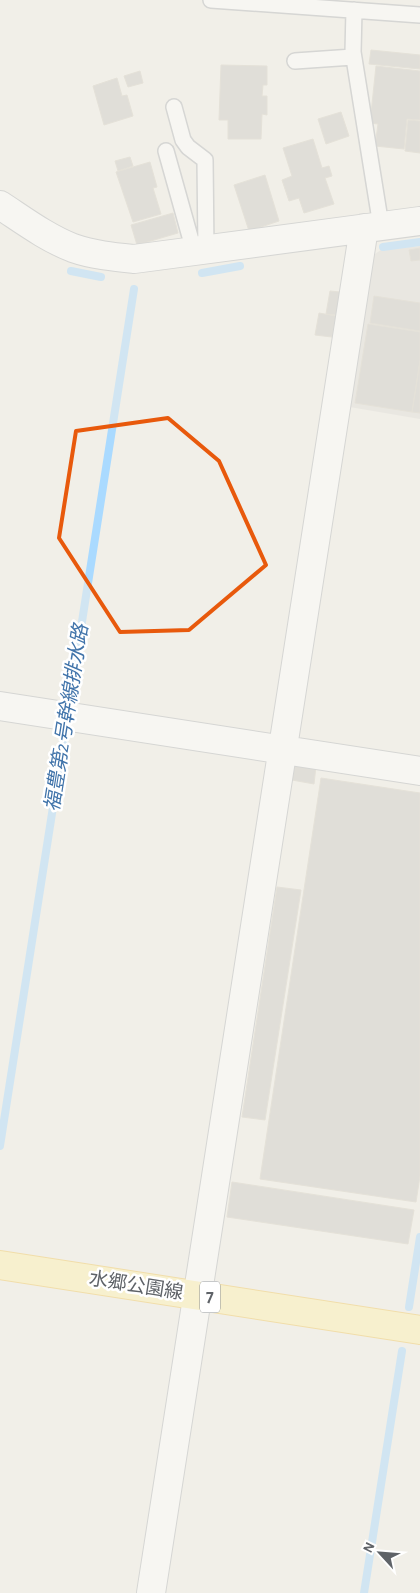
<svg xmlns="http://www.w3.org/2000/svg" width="420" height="1593" font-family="'Alegreya Sans','Noto Sans JP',sans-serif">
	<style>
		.industrial { fill: #e0deda }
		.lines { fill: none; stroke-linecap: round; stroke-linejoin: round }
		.stream { stroke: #aadaff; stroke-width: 8 }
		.building { fill: #cccac5; stroke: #d6d1c6 }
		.service-casing { stroke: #b5b8bc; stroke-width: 18 }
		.minor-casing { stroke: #b5b8bc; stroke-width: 30 }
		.primary-casing { stroke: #f2c960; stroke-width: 30 }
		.service { stroke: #fff; stroke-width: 15 }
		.minor { stroke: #fff; stroke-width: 28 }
		.primary { stroke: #fff2af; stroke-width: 28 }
		.marked { fill: none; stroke: #e8590c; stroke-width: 4; stroke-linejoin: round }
		.labels { text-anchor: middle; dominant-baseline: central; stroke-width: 5; stroke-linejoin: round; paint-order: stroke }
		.shield { fill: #fff; stroke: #8f9295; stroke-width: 1 }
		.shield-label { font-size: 18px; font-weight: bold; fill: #5f6368 }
		.street-label { font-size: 19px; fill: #5f6368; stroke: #fff }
		.water-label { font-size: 20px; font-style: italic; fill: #4174aa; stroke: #fff }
	</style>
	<rect width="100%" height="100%" fill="#f1efe8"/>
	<path class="industrial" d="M420 246V419L344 406 369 258 381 250Z"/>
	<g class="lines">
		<path class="stream" d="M383 247 420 242
			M71 271 101 277
			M202 273 240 266
			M0 1146 134 289
			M409 1307 420 1237
			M364 1593 402 1351"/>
	</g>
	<path class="building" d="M371 50 420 55V69L369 64Z
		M221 65 267 66V85H263L262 96H267V115L262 114 261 139H228V120H219Z
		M376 66 420 71V120L407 119 404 149 375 146 378 124 370 123Z
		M140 71 143 83 128 87 124 76Z
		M117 78 122 96 127 95 133 116 104 125 93 86Z
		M341 112 349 136 326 144 318 119Z
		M408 120 420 121V153L405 151Z
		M313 139 322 168 329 166 332 176 325 178 334 204 304 213 299 198 289 201 282 180 292 176 283 148Z
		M130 157 133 166 118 171 115 161Z
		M150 162 157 187 153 188 161 214 133 222 116 172Z
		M265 175 279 221 249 231 234 185Z
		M173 213 178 233 137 245 131 225Z
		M420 248V260L411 261 409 250Z
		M330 291 340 292 336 315 326 314Z
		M374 296 420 303V331L370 323Z
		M319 313 336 316 332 337 315 335Z
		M368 324 420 332V360L412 412 355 403Z
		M420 362V413L412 412Z
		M295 763 316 766 314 784 292 780Z
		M321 778 420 793V1176L416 1202 260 1179Z
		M277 887 301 890 265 1120 242 1117Z
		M232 1182 414 1210 408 1244 227 1217Z"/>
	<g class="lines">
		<g class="service-casing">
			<path id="service" d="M211 0 420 15
				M354 10 353 52 381 226
				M295 61 353 57
				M174 107 183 140 188 147 205 160 206 250
				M166 151 194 251"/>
		</g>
		<g class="minor-casing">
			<path id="minor" d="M0 205C23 220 47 238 73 248 93 255 114 257 134 259L420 221
				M0 706 420 771
				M151 1593 364 228"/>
		</g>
		<g class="primary-casing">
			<path id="primary" d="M0 1265 420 1330"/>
		</g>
		<use href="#service" class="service"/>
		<use href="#minor" class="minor"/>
		<use href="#primary" class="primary"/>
	</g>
	<path d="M0 0H420V1593H0ZM168 418 219 461 266 565 189 630 120 632 59 538 76 431Z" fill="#f1efe8" fill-opacity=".55" fill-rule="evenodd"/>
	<path class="marked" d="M168 418 219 461 266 565 189 630 120 632 59 538 76 431Z"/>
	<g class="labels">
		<rect class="shield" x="200" y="1281.5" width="20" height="31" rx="4"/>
		<g class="shield-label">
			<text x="210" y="1297">7</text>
		</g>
		<g class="street-label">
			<text transform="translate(136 1286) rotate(9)">水郷公園線</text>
		</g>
		<g class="water-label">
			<text transform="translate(67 718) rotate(-81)">福豊第2号幹線排水路</text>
		</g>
	</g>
	<g transform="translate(380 1553) rotate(296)" stroke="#ffffff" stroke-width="4" paint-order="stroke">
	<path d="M0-4L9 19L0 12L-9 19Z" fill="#5f6368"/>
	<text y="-8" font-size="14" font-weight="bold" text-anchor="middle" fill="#5f6368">N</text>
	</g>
</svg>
